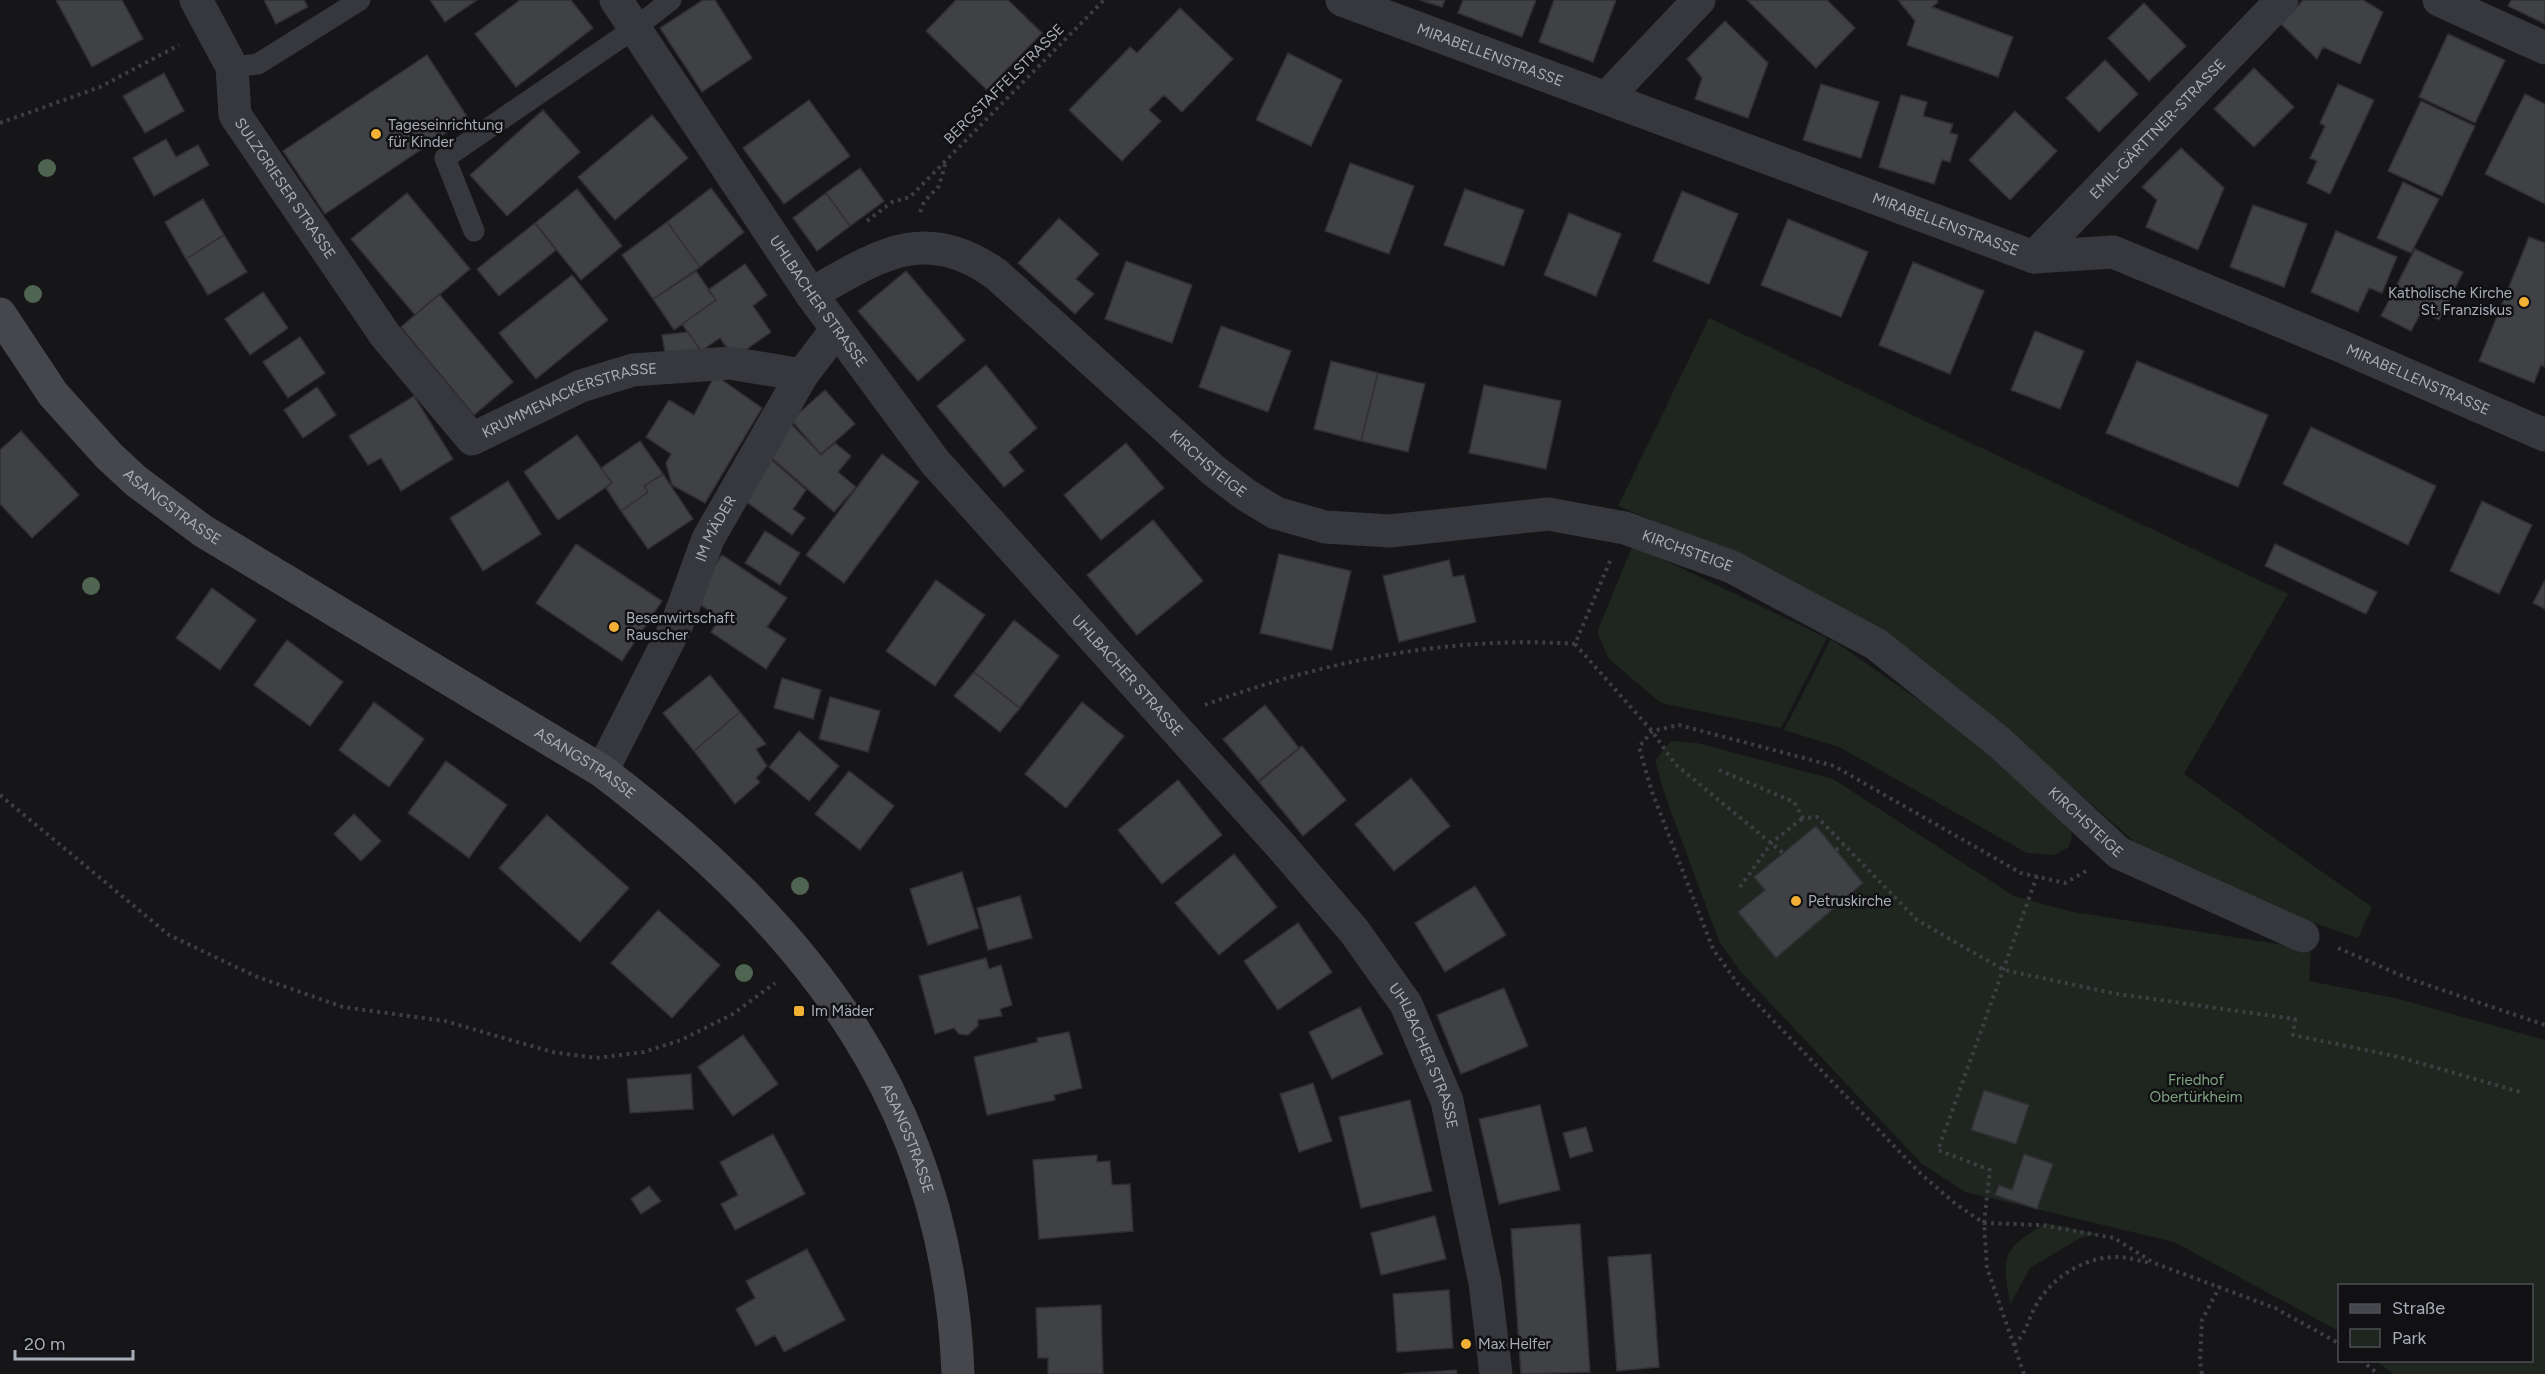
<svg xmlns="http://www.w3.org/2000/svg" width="2545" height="1374" font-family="Figtree,sans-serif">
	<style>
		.green { fill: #1e261f }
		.building { fill: #404145; stroke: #303034; stroke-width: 1.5 }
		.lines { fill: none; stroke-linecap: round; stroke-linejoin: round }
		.path { stroke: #3d3f44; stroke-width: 4; stroke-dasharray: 3 4.5; stroke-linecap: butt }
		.lane { stroke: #37383d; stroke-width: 21 }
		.street { stroke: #37383d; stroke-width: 33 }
		.secondary { stroke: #45474d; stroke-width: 33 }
		.tree { fill: #506452 }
		.poi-dot { fill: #f2b134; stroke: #111113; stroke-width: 2 }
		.labels { text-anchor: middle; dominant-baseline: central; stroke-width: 5; stroke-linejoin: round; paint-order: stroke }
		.street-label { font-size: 15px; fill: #a8adb8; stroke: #111113 }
		.poi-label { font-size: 15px; fill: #a8adb8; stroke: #111113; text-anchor: start }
		.park-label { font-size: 15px; fill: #7fa381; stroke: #111113 }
	</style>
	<rect width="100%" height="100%" fill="#161618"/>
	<path class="green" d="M1709 318 2288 594 2184 774 2372 907 2358 938 2227 893 2145 851 2009 732 1739 556 1618 506Z
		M1633 545 1827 638 1781 728 1661 703 1609 659 1597 632Z
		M1831 639 1992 751 2066 816 2072 835 2069 847 2054 855 2027 853 1839 747 1784 730Z
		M1671 741 1697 743 1833 779 2014 896 2073 912 2311 949 2309 981 2399 999 2545 1040V1374H2393L2376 1361 2532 1360V1286H2340L2339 1331 2174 1242 1965 1192 1921 1163 1740 971 1719 941 1666 798 1655 761Z
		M2046 1223 2099 1234 2080 1238 2030 1268 2010 1305C2002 1254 2001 1251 2046 1223Z"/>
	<path class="building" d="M56 0H122L143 39 92 67Z
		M264 0H304L308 7 276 24Z
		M430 0H477L445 22Z
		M520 0H571L593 28 516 87 475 34Z
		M703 0H715L752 58 702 92 660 28Z
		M956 0H1008L1042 33 987 90 926 31Z
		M1420 0H1445L1442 7Z
		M1463 0H1536L1522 37 1458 13Z
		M1554 0H1616L1593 62 1539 42Z
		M1747 0H1827L1855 28 1816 68Z
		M1898 0H1937L1938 2 1932 7 2013 37 1998 77 1907 45 1915 21Z
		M2303 0H2363L2383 12 2360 64 2323 47 2317 59 2281 24Z
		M2511 0H2545V24L2508 6Z
		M2144 3 2186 46 2149 81 2108 38Z
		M1180 8 1233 59 1182 112 1164 95 1149 110 1161 121 1122 161 1069 110 1130 47 1137 53Z
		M1725 21 1768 63 1748 118 1695 99 1702 78 1687 59Z
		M2448 34 2505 60 2475 123 2419 97Z
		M1288 53 1342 80 1311 146 1256 120Z
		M427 55 468 118 325 214 283 151Z
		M2105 60 2138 94 2099 132 2066 98Z
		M2254 68 2294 107 2254 147 2214 109Z
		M164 73 184 111 145 133 123 96Z
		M1821 84 1879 102 1861 158 1803 140Z
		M2338 84 2374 100 2330 194 2307 183 2317 161 2310 158 2325 126 2320 123Z
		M2525 94 2545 104V204L2485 174Z
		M1901 95 1927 102 1923 116 1953 124 1950 133 1958 135 1950 162 1942 160 1934 184 1879 167Z
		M809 100 850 156 784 204 743 148Z
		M2421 101 2475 126 2442 196 2388 171Z
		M543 110 580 152 507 216 470 175Z
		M2015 111 2057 151 2010 200 1969 160Z
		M652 115 688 158 615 220 578 177Z
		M166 139 176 157 198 145 209 165 154 196 133 158Z
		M2181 148 2224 188 2198 250 2146 227 2157 200 2142 187Z
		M1350 163 1414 186 1389 254 1325 231Z
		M860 168 884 201 850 226 826 193Z
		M2403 182 2439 199 2411 253 2377 238Z
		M711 188 744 232 700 267 667 222Z
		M577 189 622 246 581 280 535 223Z
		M1465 189 1524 210 1504 266 1444 245Z
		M1682 191 1738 214 1709 284 1653 261Z
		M407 193 470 269 415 315 351 239Z
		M826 193 850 226 817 251 793 218Z
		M203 199 224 235 186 259 165 222Z
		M2253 205 2307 224 2284 287 2230 267Z
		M1569 213 1621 234 1596 296 1544 275Z
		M1059 218 1099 254 1076 279 1094 294 1075 314 1018 263Z
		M1788 219 1868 252 1841 317 1761 285Z
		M667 222 700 267 653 299 622 255Z
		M535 223 556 250 499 296 477 269Z
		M2336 231 2397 257 2382 293 2369 288 2358 312 2311 292Z
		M224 235 247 272 208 295 186 259Z
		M2529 237 2545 243V367L2541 365 2534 383 2479 361Z
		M2415 249 2463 272 2439 320 2422 311 2411 331 2381 316Z
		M1126 261 1192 285 1172 343 1105 319Z
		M1913 262 1984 291 1950 374 1879 345Z
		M745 264 767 295 753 306 771 332 734 358 720 338 701 351 682 324 716 300 708 290Z
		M696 271 716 300 674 330 653 299Z
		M906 271 965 340 918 381 858 311Z
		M572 275 608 320 536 379 499 333Z
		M263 292 288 328 250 355 225 319Z
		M439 294 513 382 474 415 401 327Z
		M1221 326 1291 351 1268 412 1199 387Z
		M2035 331 2084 351 2060 409 2011 390Z
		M688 332 701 351 666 359 662 335Z
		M300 337 325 373 288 398 263 362Z
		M1331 361 1378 373 1361 441 1314 429Z
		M2137 361 2268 415 2238 487 2106 433Z
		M986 365 1037 428 1009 452 1024 471 1004 487 937 406Z
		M1378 373 1425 384 1408 452 1361 441Z
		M715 375 762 408 705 503 672 485 666 463 671 454 646 437 669 400 694 415Z
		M1484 385 1561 401 1546 469 1469 453Z
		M317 387 336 415 303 438 284 410Z
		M825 390 855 424 821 454 791 420Z
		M414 396 453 459 401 491 381 458 368 465 349 436Z
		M790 423 821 455 835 443 851 456 838 472 856 487 834 512 766 453Z
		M2311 427 2436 486 2408 545 2283 484Z
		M21 431 79 495 32 538 0 504V450Z
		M577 435 612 483 558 520 524 472Z
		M640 441 663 474 644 486 648 492 621 511 606 488 612 483 601 468Z
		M1126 443 1164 488 1101 540 1064 495Z
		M882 454 919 482 844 583 806 555Z
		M767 456 806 490 793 509 805 518 792 535 741 498Z
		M663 474 693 519 648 549 621 511 648 492 644 486Z
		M508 481 541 534 483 571 450 518Z
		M2482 501 2532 525 2499 594 2450 571Z
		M1153 520 1203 581 1137 635 1087 575Z
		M765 531 800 553 780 585 745 563Z
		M576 544 662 601 622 661 536 603Z
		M2275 544 2377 592 2366 614 2265 566Z
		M1279 554 1351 571 1332 650 1260 633Z
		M722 555 787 598 767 627 786 639 766 669 711 632 720 618 692 599Z
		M1449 560 1453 577 1464 575 1476 622 1399 642 1383 576Z
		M936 580 985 615 935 686 886 651Z
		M2545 580V609L2533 603Z
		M212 588 256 620 220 670 176 638Z
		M1014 620 1059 656 1020 708 974 672Z
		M287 640 343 682 310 726 254 685Z
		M974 672 1020 708 1000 732 954 696Z
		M710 675 740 712 694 751 663 713Z
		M782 678 821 690 813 719 774 708Z
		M830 697 880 711 868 752 819 739Z
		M374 702 424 739 389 787 339 750Z
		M1082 702 1124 736 1066 808 1025 774Z
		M1265 705 1299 748 1258 781 1223 739Z
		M740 712 766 744 756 749 767 766 756 778 760 782 735 804 694 751Z
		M799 731 839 766 809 801 769 767Z
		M1302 746 1346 800 1303 836 1259 782Z
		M446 761 507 805 469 858 408 813Z
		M849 771 894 806 860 850 815 814Z
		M1411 778 1450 826 1394 871 1355 824Z
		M1178 780 1222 835 1162 884 1118 830Z
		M354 814 381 841 361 861 334 834Z
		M547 815 629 888 580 942 499 868Z
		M1816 826 1863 883 1776 958 1738 912 1765 890 1754 877Z
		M1234 854 1277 907 1219 955 1175 903Z
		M962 872 979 928 928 945 910 889Z
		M1475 886 1506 935 1445 972 1415 923Z
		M1020 896 1032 938 988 950 977 908Z
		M658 910 720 965 672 1018 611 963Z
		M1298 923 1332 972 1278 1010 1244 961Z
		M986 958 989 969 1001 965 1012 1005 1000 1009 1002 1016 978 1020V1026L968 1035 959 1034 954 1028 935 1034 919 976Z
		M1504 988 1528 1046 1461 1074 1437 1015Z
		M1360 1007 1383 1054 1332 1079 1309 1032Z
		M1069 1032 1082 1088 1054 1095 1055 1100 987 1115 974 1057 1038 1042 1037 1038Z
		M743 1035 778 1084 733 1116 698 1067Z
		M691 1074 693 1109 630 1113 627 1079Z
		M1313 1083 1332 1141 1299 1152 1280 1094Z
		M1984 1090 2029 1105 2016 1144 1971 1130Z
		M1410 1100 1432 1191 1361 1208 1339 1117Z
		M1540 1105 1560 1190 1499 1204 1479 1119Z
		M1586 1127 1593 1151 1570 1158 1563 1133Z
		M773 1134 805 1194 735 1230 721 1204 738 1195 720 1162Z
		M2024 1154 2053 1164 2037 1209 1995 1195 1999 1185 2012 1190Z
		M1097 1155V1162L1110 1161 1112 1185 1130 1184 1133 1231 1039 1239 1033 1160Z
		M649 1186 661 1201 641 1214 631 1199Z
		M1435 1216 1446 1259 1381 1275 1371 1233Z
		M1580 1224 1590 1372 1521 1374 1511 1229Z
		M807 1249 845 1320 784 1352 775 1335 756 1346 736 1309 755 1298 746 1281Z
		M1651 1254 1659 1367 1617 1371 1608 1257Z
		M1449 1290 1453 1348 1397 1352 1393 1294Z
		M1101 1305 1103 1374H1048V1358H1038L1036 1308Z
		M1456 1370 1457 1374H1401Z"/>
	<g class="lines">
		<path class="path" d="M0 123 100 87 179 45
			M920 212 924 202 939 186 946 161
			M867 221 892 202 910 197 1104 0
			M1610 561 1575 644 1652 731 1675 764 1783 853
			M1205 705C1320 662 1452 635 1575 644
			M1719 770 1794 802 1803 818 1817 817 1917 920 2004 970 2117 994 2295 1019 2293 1035 2399 1057 2520 1092
			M0 795 169 935 255 976 343 1007 445 1021 552 1052 596 1058 644 1052 681 1040 733 1014 775 983
			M1836 850 1844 844
			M2086 871 2065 883 2021 873 1834 766 1679 725 1652 731 1639 747 1652 792 1713 949 1738 984 1922 1175 1957 1205 1984 1223 2042 1225 2114 1238 2154 1263 2275 1308 2340 1344
			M1740 887 1772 842 1803 818
			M2338 948 2407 978 2545 1025
			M2014 1345C2026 1333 2027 1323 2034 1309 2049 1279 2084 1256 2118 1257 2128 1257 2140 1261 2150 1263
			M2361 1360 2378 1374
			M2024 1374 1987 1268 1984 1223 1990 1170 1938 1150 2037 876
			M2202 1374 2200 1362 2202 1320 2220 1286"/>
		<path class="lane" d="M232 67 258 64 360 0
			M474 231 445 158 635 28 671 0"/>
		<g class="street">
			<path id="s1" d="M196 0 232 67 235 115 385 335 472 439 581 386 633 370 730 363 802 375"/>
			<path id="s2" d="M616 0 811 294 935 462 1282 847 1354 931 1406 1004 1447 1101 1485 1283 1496 1374"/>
			<path id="s3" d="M1342 0 2034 257 2113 252 2336 344 2545 435"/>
			<path d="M2439 0 2545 48"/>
			<path d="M1607 97 1699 0"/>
			<path id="s4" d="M2034 257 2282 0"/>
			<path id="s5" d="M811 294C878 256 924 223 996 274L1213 470 1246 495 1276 513 1325 527 1390 531 1548 514 1625 528 1732 567 1876 644 1999 742 2119 853 2303 936"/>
			<path id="s6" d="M602 771 677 624 708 539 802 375 837 329"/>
		</g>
		<path class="secondary" id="s7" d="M0 314 53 394 109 456 136 481 203 531 602 771C810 929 948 1104 958 1374"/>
	</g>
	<g class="tree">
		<circle cx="47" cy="168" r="9"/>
		<circle cx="33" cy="294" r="9"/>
		<circle cx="91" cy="586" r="9"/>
		<circle cx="800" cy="886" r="9"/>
		<circle cx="744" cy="973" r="9"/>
	</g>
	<g class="poi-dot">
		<circle cx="376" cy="134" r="6"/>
		<circle cx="2524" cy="302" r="6"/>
		<circle cx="614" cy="627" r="6"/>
		<circle cx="1796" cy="901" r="6"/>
		<rect x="793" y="1005" width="12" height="12" rx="3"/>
		<circle cx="1466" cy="1344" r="6"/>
	</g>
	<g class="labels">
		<g class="street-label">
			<text stroke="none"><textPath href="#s3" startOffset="158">MIRABELLENSTRASSE</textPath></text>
			<text transform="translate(1004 84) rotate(-45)">BERGSTAFFELSTRASSE</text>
			<text stroke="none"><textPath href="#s4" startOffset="178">EMIL-GÄRTTNER-STRASSE</textPath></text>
			<text stroke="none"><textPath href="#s1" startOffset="213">SULZGRIESER STRASSE</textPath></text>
			<text stroke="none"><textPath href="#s3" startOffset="644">MIRABELLENSTRASSE</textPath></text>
			<text stroke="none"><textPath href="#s2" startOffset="363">UHLBACHER STRASSE</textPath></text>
			<text stroke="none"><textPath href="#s3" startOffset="1148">MIRABELLENSTRASSE</textPath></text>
			<text stroke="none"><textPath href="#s1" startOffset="632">KRUMMENACKERSTRASSE</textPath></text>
			<text stroke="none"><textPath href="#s5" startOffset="486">KIRCHSTEIGE</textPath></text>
			<text stroke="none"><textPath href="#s7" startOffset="261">ASANGSTRASSE</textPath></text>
			<text stroke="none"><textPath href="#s6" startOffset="268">IM MÄDER</textPath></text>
			<text stroke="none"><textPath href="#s5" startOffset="990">KIRCHSTEIGE</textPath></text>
			<text stroke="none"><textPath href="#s2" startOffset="849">UHLBACHER STRASSE</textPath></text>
			<text stroke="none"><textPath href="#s7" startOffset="747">ASANGSTRASSE</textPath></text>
			<text stroke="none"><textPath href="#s5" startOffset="1476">KIRCHSTEIGE</textPath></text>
			<text stroke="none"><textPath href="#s2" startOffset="1335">UHLBACHER STRASSE</textPath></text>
			<text stroke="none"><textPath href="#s7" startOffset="1250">ASANGSTRASSE</textPath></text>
		</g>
		<g class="poi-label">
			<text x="388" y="125">Tageseinrichtung<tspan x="388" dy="17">für Kinder</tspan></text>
			<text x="2512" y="293" text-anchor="end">Katholische Kirche<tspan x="2512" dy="17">St. Franziskus</tspan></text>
			<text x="626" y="618">Besenwirtschaft<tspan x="626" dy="17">Rauscher</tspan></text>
			<text x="1808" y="901">Petruskirche</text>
			<text x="811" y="1011">Im Mäder</text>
			<text x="1478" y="1344">Max Helfer</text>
		</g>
		<g class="park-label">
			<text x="2196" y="1080">Friedhof<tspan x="2196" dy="17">Obertürkheim</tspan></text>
		</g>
	</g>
	<rect x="2338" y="1284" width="195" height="78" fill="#111113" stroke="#4d4f55" stroke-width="1.5"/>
	<rect x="2350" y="1304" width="30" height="9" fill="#45474d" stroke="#4d4f55" stroke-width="1.5"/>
	<text x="2392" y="1314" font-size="18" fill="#a8adb8">Straße</text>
	<rect x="2350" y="1329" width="30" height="18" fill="#1e261f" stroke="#4d4f55" stroke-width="1.5"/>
	<text x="2392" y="1344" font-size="18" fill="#a8adb8">Park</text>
	<path d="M15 1350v9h118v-9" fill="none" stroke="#a8adb8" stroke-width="3"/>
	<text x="24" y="1350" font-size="18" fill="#a8adb8" stroke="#111113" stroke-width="4.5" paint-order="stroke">20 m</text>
</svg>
